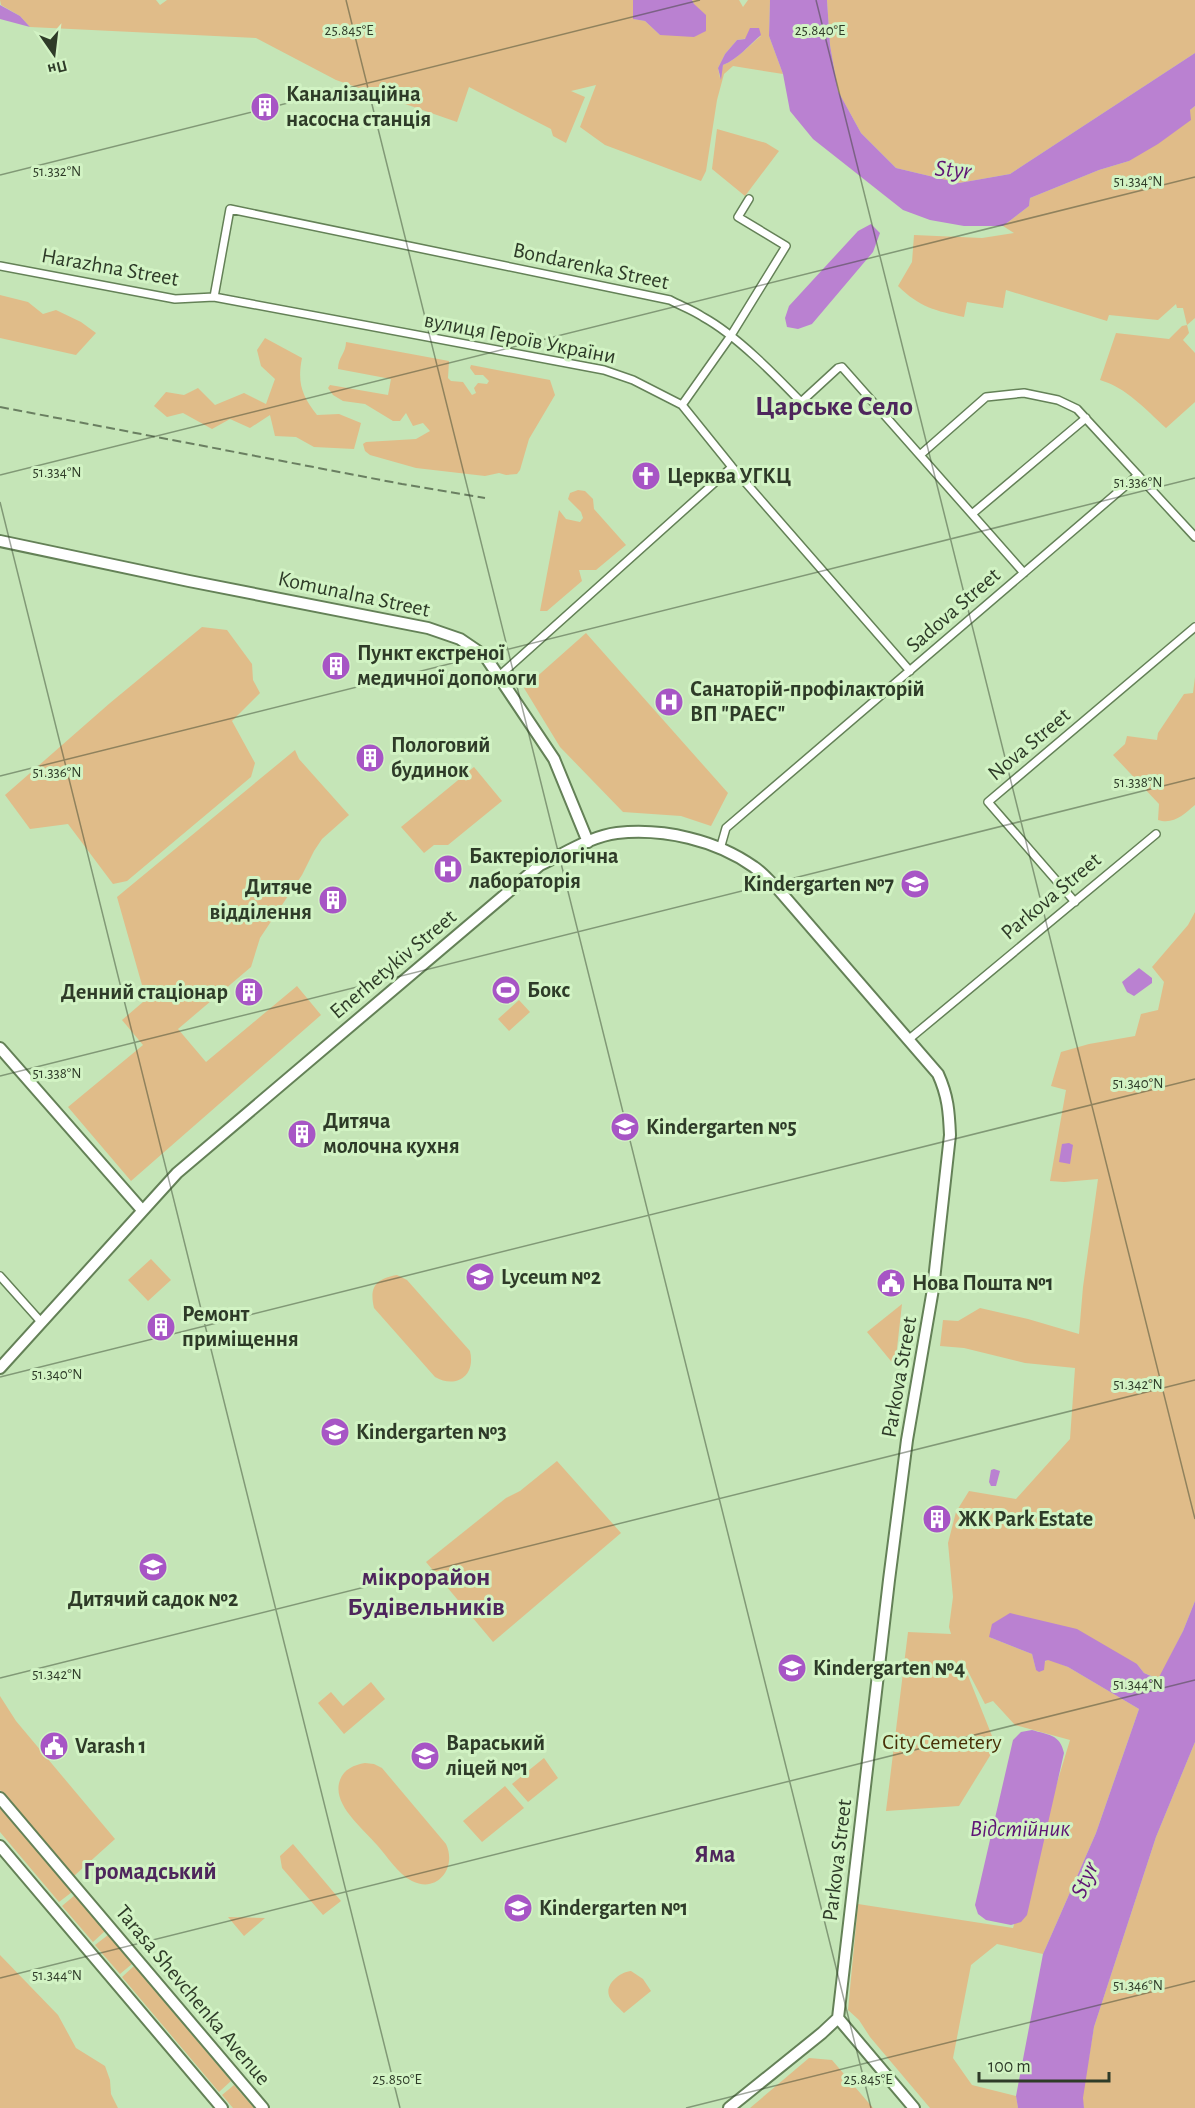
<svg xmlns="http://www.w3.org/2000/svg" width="1195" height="2108" font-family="'Alegreya Sans',sans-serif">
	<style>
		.green { fill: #e0bc89; fill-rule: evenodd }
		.water { fill: #ba81d1 }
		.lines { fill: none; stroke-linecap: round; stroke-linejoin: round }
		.street-casing { stroke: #648157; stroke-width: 10 }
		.secondary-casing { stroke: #648157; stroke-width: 14 }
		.street { stroke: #fff; stroke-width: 7 }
		.secondary { stroke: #fff; stroke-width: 10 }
		.rail { stroke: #6a7f61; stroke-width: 2; stroke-dasharray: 9 4.5; stroke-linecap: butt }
		.ticks { fill: none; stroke: #2e3b28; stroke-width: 1.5; stroke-opacity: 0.45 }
		.labels { text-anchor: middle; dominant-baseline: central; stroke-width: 6; stroke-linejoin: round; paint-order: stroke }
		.poi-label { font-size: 22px; font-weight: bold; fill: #2e3b28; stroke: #d2f3c4; text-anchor: start }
		.street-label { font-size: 22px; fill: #2e3b28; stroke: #d2f3c4 }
		.park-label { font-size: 22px; fill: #483007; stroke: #d2f3c4 }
		.water-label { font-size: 24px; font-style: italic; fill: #5e1475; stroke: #d2f3c4 }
		.neighbourhood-label { font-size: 24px; font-weight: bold; fill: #4e265c; stroke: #d2f3c4 }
		.quarter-label { font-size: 26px; font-weight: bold; fill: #4e265c; stroke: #d2f3c4 }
		.district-label { font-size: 28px; font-weight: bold; fill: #4e265c; stroke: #d2f3c4 }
		.ticks-label { font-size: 15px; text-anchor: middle; fill: #2e3b28; stroke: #d2f3c4; stroke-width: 6; stroke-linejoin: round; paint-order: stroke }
	</style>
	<rect width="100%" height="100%" fill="#c5e5b7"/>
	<path class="green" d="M0 0H156L160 5 167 0H633V19L645 21 660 35 694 4 692 0H739L743 7 748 0H770L769 36 783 74 733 66 724 74 717 100 706 171 701 181 605 145 580 127 596 85 571 91 585 97 566 143 553 136 551 129 469 87 457 122 336 80 256 38 30 27 20 16 1 5ZM761 36C748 46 738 59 723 65L720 78 718 68 725 54 737 40Z
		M827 0H1195V53L1010 174 959 183 896 168 861 133 838 91 830 45Z
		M1195 106V318L1187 325 1189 333 1183 340 1195 353V402L1166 428C1145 409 1127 388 1100 380L1116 333 1169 339 1182 326 1187 325 1183 308H1177L1176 304 1158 320 1109 315 1107 321 1006 290 1003 308 967 302 964 317C936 311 919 307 898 286L912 262 914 235 982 238 1014 233 1003 226 1029 206 1030 198 1099 170 1129 161Z
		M717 129 766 143 779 151 745 196 712 169Z
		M0 295 28 302 43 314 56 310 81 322 96 333 76 355 0 338Z
		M265 338 302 358C297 383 302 396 317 415L339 414 361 423 354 449 314 447 296 437 275 436 270 415 250 428 230 419 212 429 183 413 167 417 154 406 166 392 184 395 198 388 215 405 244 393 266 404 275 379 261 366 257 350Z
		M346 342 449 361 448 378 451 381 463 382 472 395 476 393 474 388 478 383 487 384 489 381 483 375H475L470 368 471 365 550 380 555 395 529 439 520 470 517 474 506 475 499 473 485 476 416 468 370 455 365 451 363 444 366 442 416 439 430 431 423 423 413 426 406 413 400 421H393L365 404 343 401 333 395 328 388 330 385 388 395 391 379 338 369C338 357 346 353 346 342Z
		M578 490 585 491 593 499 594 509 626 545 596 570H579L582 581 547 611H540L559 510 566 519 580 522 583 518 581 512 568 499 570 493Z
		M202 627 227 630 252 664 253 680 260 693 232 721 255 763 251 777 127 881 113 884 68 824 30 829 5 795 110 703Z
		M586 633 728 793 711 826 681 816 623 812 560 747 524 688Z
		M1195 677V805C1184 814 1174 825 1158 820L1159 804 1113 755 1125 744 1127 736 1157 740 1158 733 1184 694 1193 693Z
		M295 750 299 759 349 815 322 839 314 851 302 875 260 938 251 967 178 1029 206 1062 297 986 321 1015 131 1181 68 1107 143 1045 122 1020 150 996 142 985 117 897Z
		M474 767 502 801 448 845H434L424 853 401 827Z
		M1195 912V1601L1183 1631 1159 1679 1144 1673 1137 1664 989 1637 1032 1654 1036 1670 1048 1659 1068 1667 1139 1709 1096 1833 1043 1954 997 1944 971 1965 953 2058 972 2085 1016 2096 1018 2108H930L870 2037 859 2020 848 2010 858 1904 1013 1928 1070 1740 1015 1725 993 1701 985 1704 961 1658 996 1746 959 1806 886 1811 908 1632 951 1634 949 1627 953 1597 948 1543 956 1512 969 1491 1016 1499 1070 1439 1075 1368 1025 1363 964 1348 940 1346 943 1320 958 1321 980 1308 1028 1319 1079 1334 1083 1287 1098 1179 1064 1182 1050 1181 1066 1090 1051 1086 1061 1052 1089 1044 1135 1036 1141 1014 1158 1010 1164 982 1152 967 1188 925Z
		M519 1000 530 1012 509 1031 498 1019Z
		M151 1259 171 1280 148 1301 128 1280Z
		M397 1275 407 1280 470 1351C476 1376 456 1389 435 1377L374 1308C369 1286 376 1279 397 1275Z
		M902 1304 895 1366 867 1332Z
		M557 1461 621 1533 493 1642 426 1562 506 1498 520 1491Z
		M371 1682 385 1699 344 1734 318 1703 331 1692 343 1706Z
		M0 1696 16 1721 115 1839 74 1876 0 1790Z
		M1195 1742V2108H1084L1082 2098 1094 2027 1156 1837Z
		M544 1758 558 1778 528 1802 512 1784Z
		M365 1763 374 1764 382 1768 446 1844C457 1867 438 1894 412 1881 398 1874 387 1856 377 1845 363 1828 331 1804 340 1780 344 1769 354 1765 365 1763Z
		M505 1786 524 1808 482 1842 463 1821Z
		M0 1806 72 1892 59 1902 0 1832Z
		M293 1844 341 1901 323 1915 282 1868 280 1856Z
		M75 1895 105 1931 93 1942 62 1906Z
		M228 1917 265 1918 244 1936Z
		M108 1935 132 1964 120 1974 95 1945Z
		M0 1955 58 2015 76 2048 105 2066 110 2080 111 2094 118 2108H0Z
		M134 1966 231 2081 219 2092 122 1977Z
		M631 1971 643 1979 651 1991 624 2013C620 2009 613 2003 610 1998 603 1985 620 1972 631 1971Z
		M809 2058 832 2060 873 2108H750Z
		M234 2085 254 2108H233L222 2095Z"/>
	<path class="water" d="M633 0H692L694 4 706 15V31L694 37 660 35 645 21 633 19Z
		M770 0H827L830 45 838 91 861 133 896 168 959 183 1010 174 1195 53V106L1190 110 1191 120 1158 144 1129 161 1099 170 1030 198 1029 206 1003 226H964L930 220 903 210 813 139 790 111 783 74 769 36Z
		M0 5 20 16 30 27 0 19Z
		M750 28H759L761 35C748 46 738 59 723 65L721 80 718 68 725 54 737 40 745 39Z
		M871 224 880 233 873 252 812 324 798 329 787 327 785 318 789 306 858 231Z
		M1139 968 1152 978V983L1134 996 1127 992 1122 982Z
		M1069 1143 1073 1145 1070 1164 1059 1162 1062 1144Z
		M994 1469 1000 1471 996 1486H991L989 1482 991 1470Z
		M1195 1601V1742L1156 1837 1094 2027 1083 2098 1084 2108H1018L1016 2096 1043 1954 1096 1833 1139 1709 1068 1667 1048 1660 1045 1661 1044 1670 1039 1672 1036 1670 1032 1654 989 1637 992 1624 1010 1613 1077 1629 1137 1664 1144 1673 1158 1679 1183 1631Z
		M1032 1730C1048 1735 1060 1734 1064 1753L1027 1915 1021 1922 1011 1925 986 1920 978 1914 975 1905 1013 1740 1021 1732Z"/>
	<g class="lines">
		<g class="street-casing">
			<path id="street" d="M0 266 175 299 214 297 604 370 633 380 682 405 732 467 910 671
				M214 297 230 209 670 300C681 306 693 310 703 317 736 335 775 375 801 402L838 368 842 367 1024 573
				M682 405 730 337 786 246 738 217 749 199
				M920 455 986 397 1024 393 1058 400 1077 409 1195 537
				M972 514 1086 418
				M498 677 732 467
				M720 849 726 828 1138 475
				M1075 902 988 802 1195 627
				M908 1040 1156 834
				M0 1276 42 1323"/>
		</g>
		<g class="secondary-casing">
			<path id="secondary" d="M0 541 189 581 428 628 460 639 485 656 554 759 588 842
				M0 1048 142 1210
				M0 1368 177 1173 540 865C564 854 591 836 617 833 664 828 716 840 754 867 763 873 770 882 778 889L938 1074C948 1096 949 1112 950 1135L933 1289 907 1440 889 1580 838 2018
				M0 1798 263 2108
				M0 1846 222 2108
				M838 2018 914 2108
				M729 2108 822 2033 838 2018"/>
		</g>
		<use href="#street" class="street"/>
		<use href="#secondary" class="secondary"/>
		<path class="rail" d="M0 407 402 484 485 498"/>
	</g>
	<path class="ticks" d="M346 0 871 2108M816 0 1195 1519M0 175 700 0M0 475 1195 177M0 502 400 2108M0 776 1195 478M0 1076 1195 778M0 1377 1195 1079M0 1678 1195 1380M0 1978 1195 1680M686 2108 1195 1981"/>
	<defs>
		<g id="building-disc" transform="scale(1.5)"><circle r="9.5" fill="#a755c5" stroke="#d2f3c4"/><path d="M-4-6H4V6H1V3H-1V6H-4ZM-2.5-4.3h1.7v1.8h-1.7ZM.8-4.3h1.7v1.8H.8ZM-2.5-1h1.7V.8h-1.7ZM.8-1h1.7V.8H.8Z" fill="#fff"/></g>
		<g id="church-disc" transform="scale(1.5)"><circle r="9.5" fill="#a755c5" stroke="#d2f3c4"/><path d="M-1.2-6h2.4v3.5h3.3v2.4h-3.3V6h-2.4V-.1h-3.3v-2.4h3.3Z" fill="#fff"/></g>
		<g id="hospital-disc" transform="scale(1.5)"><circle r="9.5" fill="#a755c5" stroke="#d2f3c4"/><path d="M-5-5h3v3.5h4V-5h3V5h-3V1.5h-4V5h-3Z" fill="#fff"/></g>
		<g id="school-disc" transform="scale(1.5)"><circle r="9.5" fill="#a755c5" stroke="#d2f3c4"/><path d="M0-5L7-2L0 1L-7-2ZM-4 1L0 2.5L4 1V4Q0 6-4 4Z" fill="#fff"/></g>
		<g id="stadium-disc" transform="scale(1.5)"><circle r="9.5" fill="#a755c5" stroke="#d2f3c4"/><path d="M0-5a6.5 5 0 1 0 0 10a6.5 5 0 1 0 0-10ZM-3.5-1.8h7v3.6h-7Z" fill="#fff"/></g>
		<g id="civic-disc" transform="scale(1.5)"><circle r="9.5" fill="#a755c5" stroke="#d2f3c4"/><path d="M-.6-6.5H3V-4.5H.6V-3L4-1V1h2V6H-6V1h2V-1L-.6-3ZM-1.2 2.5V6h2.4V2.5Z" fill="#fff"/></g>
	</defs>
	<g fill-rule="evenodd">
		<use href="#building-disc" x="265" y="107"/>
		<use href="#church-disc" x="646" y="476"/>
		<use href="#building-disc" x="336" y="666"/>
		<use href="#hospital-disc" x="669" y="702"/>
		<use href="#building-disc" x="370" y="758"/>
		<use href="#hospital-disc" x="448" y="869"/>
		<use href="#school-disc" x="915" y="884"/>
		<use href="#building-disc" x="333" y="900"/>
		<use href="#stadium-disc" x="506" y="990"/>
		<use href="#building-disc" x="249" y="992"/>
		<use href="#school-disc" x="625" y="1127"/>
		<use href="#building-disc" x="302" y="1134"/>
		<use href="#school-disc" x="480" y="1277"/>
		<use href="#civic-disc" x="891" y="1283"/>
		<use href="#building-disc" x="161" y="1327"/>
		<use href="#school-disc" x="335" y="1432"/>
		<use href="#building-disc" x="937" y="1519"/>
		<use href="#school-disc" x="153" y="1567"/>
		<use href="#school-disc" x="792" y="1668"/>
		<use href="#civic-disc" x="54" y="1746"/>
		<use href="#school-disc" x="425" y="1756"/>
		<use href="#school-disc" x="518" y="1908"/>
	</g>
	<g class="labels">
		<g class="poi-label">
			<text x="286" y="94">Каналізаційна<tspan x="286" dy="25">насосна станція</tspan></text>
			<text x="667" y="476">Церква УГКЦ</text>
			<text x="357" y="653">Пункт екстреної<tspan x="357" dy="25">медичної допомоги</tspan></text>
			<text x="690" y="689">Санаторій-профілакторій<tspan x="690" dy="25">ВП "РАЕС"</tspan></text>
			<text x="391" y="745">Пологовий<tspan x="391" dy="25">будинок</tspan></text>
			<text x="469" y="856">Бактеріологічна<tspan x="469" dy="25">лабораторія</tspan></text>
			<text x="894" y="884" text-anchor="end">Kindergarten №7</text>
			<text x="312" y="887" text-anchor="end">Дитяче<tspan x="312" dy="25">відділення</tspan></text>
			<text x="527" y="990">Бокс</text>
			<text x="228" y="992" text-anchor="end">Денний стаціонар</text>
			<text x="323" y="1121">Дитяча<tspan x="323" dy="25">молочна кухня</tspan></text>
			<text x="646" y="1127">Kindergarten №5</text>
			<text x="501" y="1277">Lyceum №2</text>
			<text x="912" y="1283">Нова Пошта №1</text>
			<text x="182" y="1314">Ремонт<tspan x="182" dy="25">приміщення</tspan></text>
			<text x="356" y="1432">Kindergarten №3</text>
			<text x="958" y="1519">ЖК Park Estate</text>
			<text x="153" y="1599" text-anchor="middle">Дитячий садок №2</text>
			<text x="813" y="1668">Kindergarten №4</text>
			<text x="446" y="1743">Вараський<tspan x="446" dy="25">ліцей №1</tspan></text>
			<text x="75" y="1746">Varash 1</text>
			<text x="539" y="1908">Kindergarten №1</text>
		</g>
		<g class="street-label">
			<text transform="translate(591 266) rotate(12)">Bondarenka Street</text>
			<text transform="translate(110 267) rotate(10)">Harazhna Street</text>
			<text transform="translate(520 338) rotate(11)">вулиця Героїв України</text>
			<text transform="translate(354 594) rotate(12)">Komunalna Street</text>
			<text transform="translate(953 610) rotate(-41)">Sadova Street</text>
			<text transform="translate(1029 744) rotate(-40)">Nova Street</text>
			<text transform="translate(1051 896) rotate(-40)">Parkova Street</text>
			<text transform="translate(393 964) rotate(-40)">Enerhetykiv Street</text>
			<text transform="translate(899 1377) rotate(-80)">Parkova Street</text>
			<text transform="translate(837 1860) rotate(-83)">Parkova Street</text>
			<text transform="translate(193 1995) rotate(50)">Tarasa Shevchenka Avenue</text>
		</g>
		<g class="park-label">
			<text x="942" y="1742">City Cemetery</text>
		</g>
		<g class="water-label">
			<text transform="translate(953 170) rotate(5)">Styr</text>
			<text x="1020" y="1829">Відстійник</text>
			<text transform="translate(1085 1880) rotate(-67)">Styr</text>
		</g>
		<g class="neighbourhood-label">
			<text x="715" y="1855">Яма</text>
			<text x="150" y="1872">Громадський</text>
		</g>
		<g class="quarter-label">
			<text x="426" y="1577">мікрорайон<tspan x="426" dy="30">Будівельників</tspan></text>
		</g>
		<g class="district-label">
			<text x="834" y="407">Царське Село</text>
		</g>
	</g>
	<g class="ticks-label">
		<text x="349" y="35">25.845°E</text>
		<text x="820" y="35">25.840°E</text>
		<text x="57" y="176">51.332°N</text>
		<text x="1138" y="186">51.334°N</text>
		<text x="57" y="477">51.334°N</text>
		<text x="1138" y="487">51.336°N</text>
		<text x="57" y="777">51.336°N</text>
		<text x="1138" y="787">51.338°N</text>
		<text x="57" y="1078">51.338°N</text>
		<text x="1138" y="1088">51.340°N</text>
		<text x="57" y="1379">51.340°N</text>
		<text x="1138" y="1389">51.342°N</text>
		<text x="57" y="1679">51.342°N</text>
		<text x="1138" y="1689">51.344°N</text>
		<text x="57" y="1980">51.344°N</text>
		<text x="1138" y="1990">51.346°N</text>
		<text x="397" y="2084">25.850°E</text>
		<text x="868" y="2084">25.845°E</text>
	</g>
	<g transform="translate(54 54) rotate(166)" stroke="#d2f3c4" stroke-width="4.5" paint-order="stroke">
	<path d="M0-4.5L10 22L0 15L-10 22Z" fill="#2e3b28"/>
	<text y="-9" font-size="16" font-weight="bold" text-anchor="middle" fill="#2e3b28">Пн</text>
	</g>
	<path d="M979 2072v9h130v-9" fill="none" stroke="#2e3b28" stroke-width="3"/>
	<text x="988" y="2072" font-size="18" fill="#2e3b28" stroke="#d2f3c4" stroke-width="4.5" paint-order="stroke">100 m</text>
</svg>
